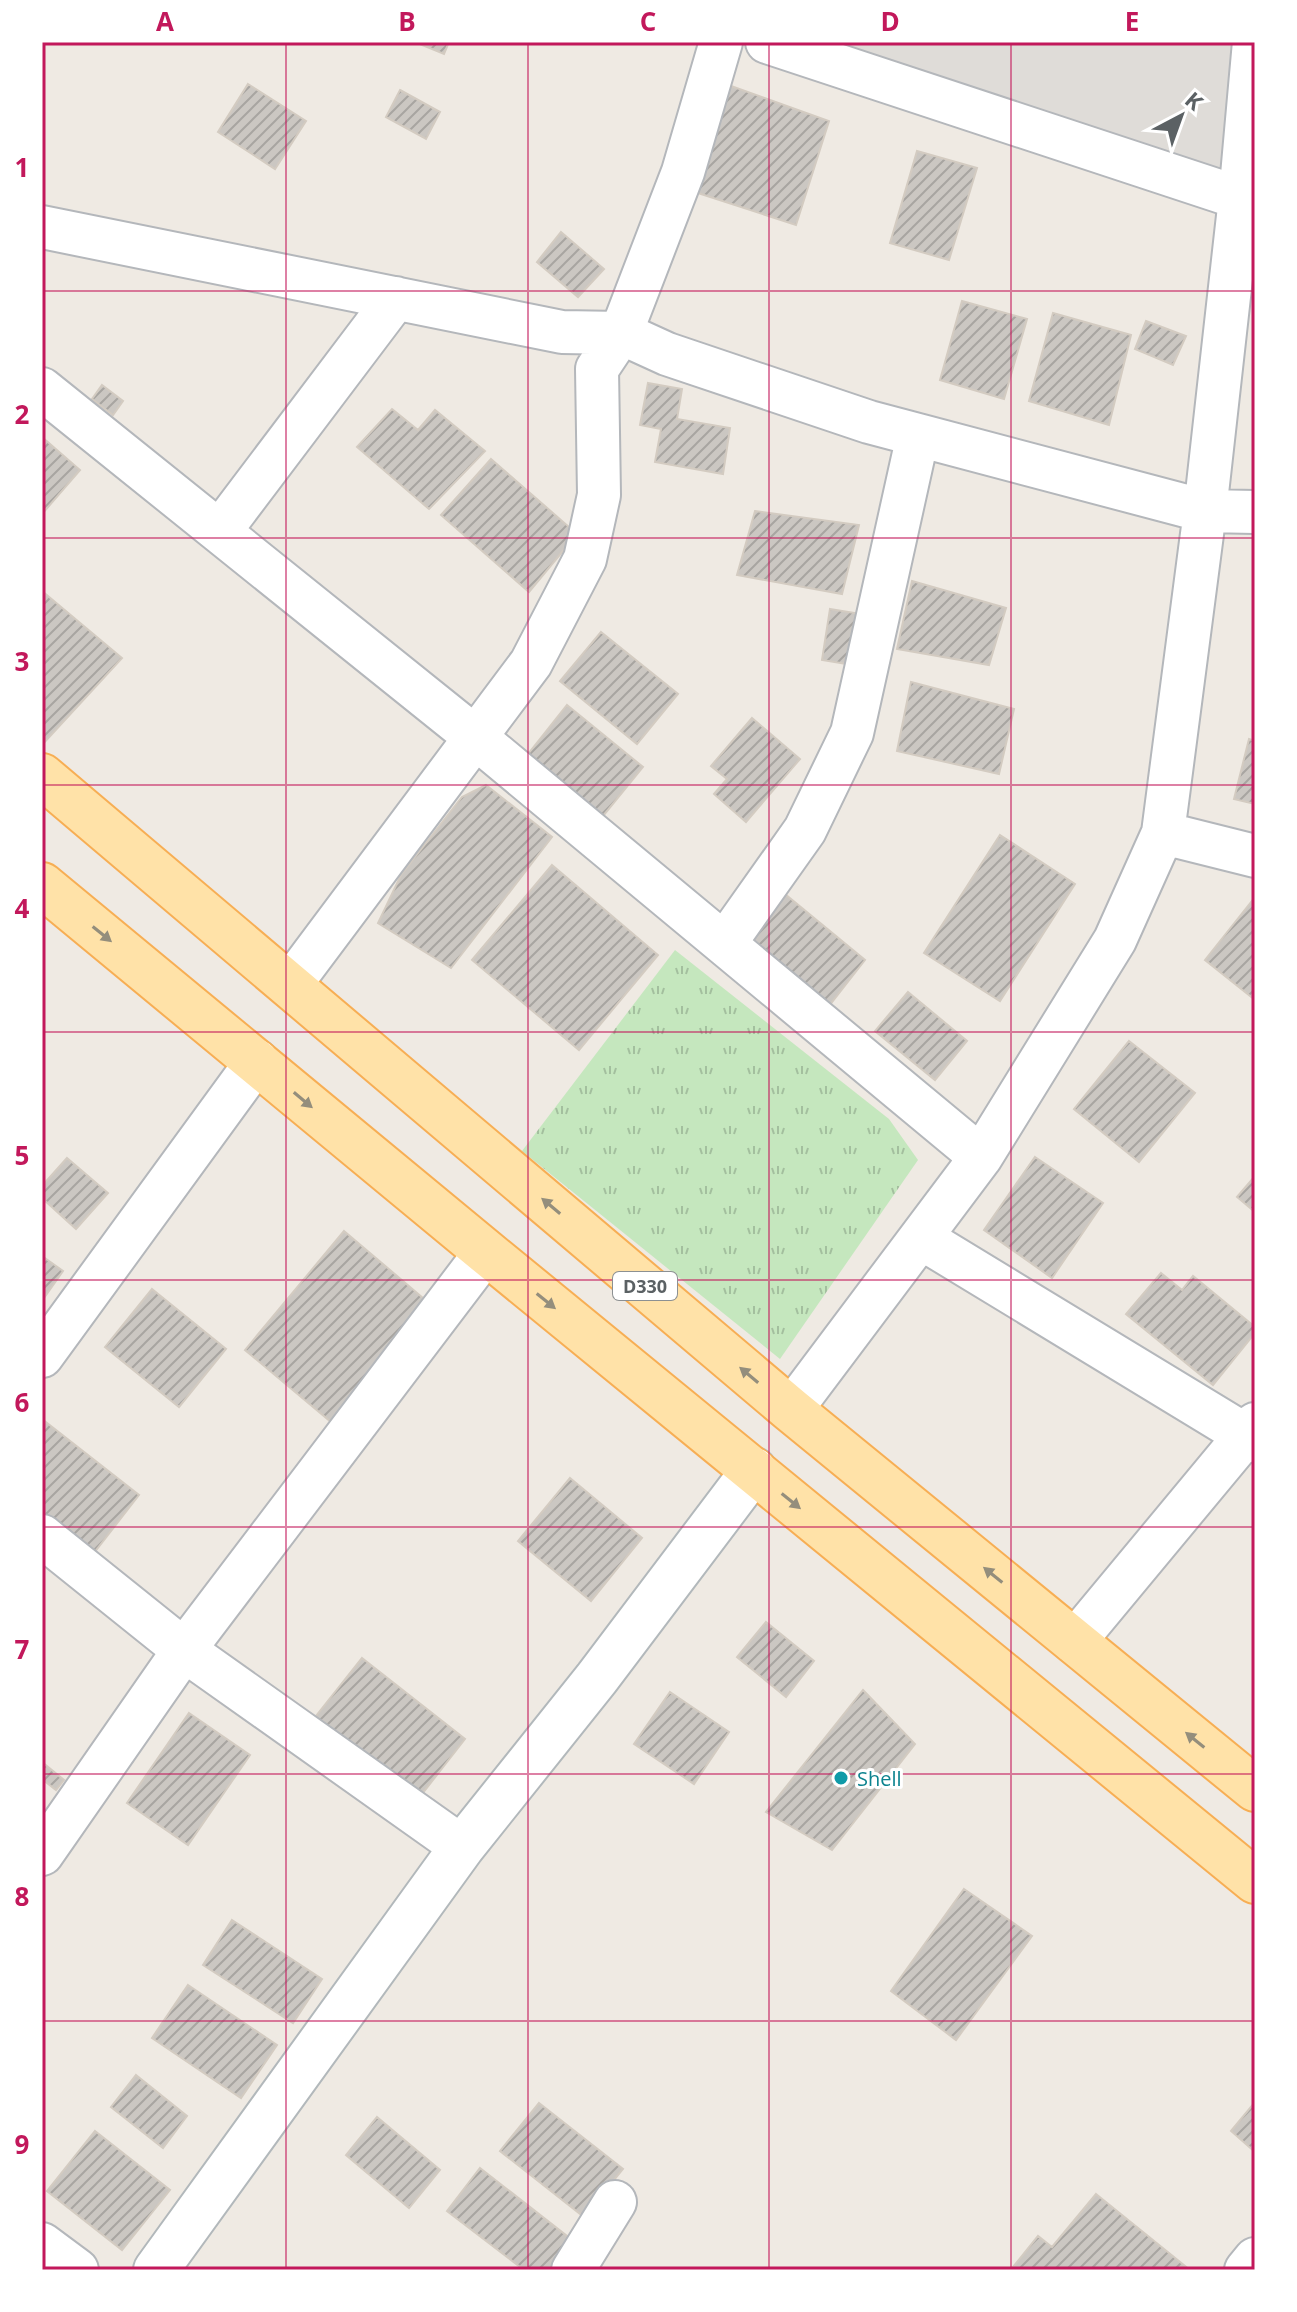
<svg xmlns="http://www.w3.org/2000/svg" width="1297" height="2312" font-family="'Open Sans',sans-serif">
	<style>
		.industrial { fill: #dfdcd8 }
		.park { fill: url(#park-tufts) }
		.building { fill: url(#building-hatch); stroke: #d3cbc1; stroke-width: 2 }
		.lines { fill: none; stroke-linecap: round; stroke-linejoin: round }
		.street-casing { stroke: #b4b7bb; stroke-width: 46 }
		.secondary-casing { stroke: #b2b8bb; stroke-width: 48 }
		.primary-casing { stroke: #f7ae54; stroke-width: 48 }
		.street { stroke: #fff; stroke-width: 42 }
		.secondary { stroke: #fff; stroke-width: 44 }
		.primary { stroke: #ffe2a8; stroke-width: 44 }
		.oneway { fill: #948e7c }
		.grid { fill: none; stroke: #c2185b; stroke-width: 2; stroke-opacity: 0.55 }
		.culture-dot { fill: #0f9aa8; stroke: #fff; stroke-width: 3 }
		.labels { text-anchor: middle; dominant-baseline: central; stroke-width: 6; stroke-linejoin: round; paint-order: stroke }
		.shield { fill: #fff; stroke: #8c9092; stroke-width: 2 }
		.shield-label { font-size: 18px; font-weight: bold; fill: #5b6164 }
		.culture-label { font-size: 20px; fill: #0d838f; stroke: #fff; text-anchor: start }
		.neatline { fill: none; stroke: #c2185b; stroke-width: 3 }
		.grid-label { font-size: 26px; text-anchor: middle; font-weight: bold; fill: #c2185b }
	</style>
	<defs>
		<pattern id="park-tufts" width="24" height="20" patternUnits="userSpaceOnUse" patternTransform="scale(2)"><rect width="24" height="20" fill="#c5e7be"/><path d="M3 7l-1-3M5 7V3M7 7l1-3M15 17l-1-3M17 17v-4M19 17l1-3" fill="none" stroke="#a3bf9e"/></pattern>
		<pattern id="building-hatch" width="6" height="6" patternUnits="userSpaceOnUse" patternTransform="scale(2)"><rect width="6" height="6" fill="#cbc7c2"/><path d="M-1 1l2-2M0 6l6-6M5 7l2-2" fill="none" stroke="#a8a5a1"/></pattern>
	</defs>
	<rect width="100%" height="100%" fill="#efeae3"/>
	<path class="industrial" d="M767 42H1255V200Z"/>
	<path class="park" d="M675 950 889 1119 918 1160 780 1359 522 1151Z"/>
	<path class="building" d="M415 42H449L444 54Z
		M248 84 306 121 275 169 218 132Z
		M731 86 829 121 796 225 695 192Z
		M400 90 440 112 426 139 386 117Z
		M917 151 977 168 949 260 890 243Z
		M561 232 604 269 578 297 537 262Z
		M962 301 1027 319 1004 399 940 380Z
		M1053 313 1131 335 1109 425 1029 401Z
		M1146 321 1186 336 1173 365 1135 349Z
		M648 383 682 389 677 419 730 428 723 474 655 462 661 429 640 425Z
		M102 385 123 401 113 415 92 399Z
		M392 409 418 430 435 410 485 451 429 509 357 447Z
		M42 437 80 470 42 514Z
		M491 459 577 534 529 592 441 515Z
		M755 511 859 525 842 594 737 575Z
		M912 581 1006 608 989 665 897 649Z
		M42 591 122 658 42 745Z
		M830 609 861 614 853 665 822 660Z
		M601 632 678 694 637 744 560 681Z
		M911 682 1014 709 999 774 897 751Z
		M567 705 643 767 603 816 528 754Z
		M752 718 800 759 746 822 714 794 727 779 711 766Z
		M1249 739 1255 741V804L1234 799Z
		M486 785 552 837 451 968 378 923 401 875 462 797Z
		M1000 835 1075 884 1000 1001 924 953Z
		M552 865 658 955 579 1050 472 960Z
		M785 894 865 960 825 1011 744 945Z
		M1255 897V1000L1205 960Z
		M908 992 967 1041 935 1080 875 1031Z
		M1129 1041 1195 1093 1139 1162 1074 1109Z
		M1035 1157 1103 1203 1052 1278 984 1230Z
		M67 1158 108 1193 76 1229 42 1198V1186Z
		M1255 1176V1212L1237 1197Z
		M344 1231 436 1309 337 1427 245 1350Z
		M42 1256 63 1271 44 1298 42 1297Z
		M1161 1273 1182 1290 1193 1276 1255 1327V1333L1213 1385 1126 1314Z
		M152 1289 226 1349 179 1407 105 1347Z
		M42 1419 139 1495 90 1558 42 1520Z
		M570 1478 642 1538 591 1601 518 1541Z
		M766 1622 814 1661 786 1697 737 1657Z
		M362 1658 465 1739 415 1803 312 1721Z
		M863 1690 915 1744 832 1850 766 1812Z
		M670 1692 729 1732 694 1784 634 1744Z
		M189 1713 250 1755 188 1845 127 1803Z
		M42 1762 64 1780 56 1790 42 1779Z
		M964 1889 1032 1936 956 2040 891 1991Z
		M232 1920 322 1979 293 2023 203 1965Z
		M188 1985 277 2045 241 2098 152 2038Z
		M136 2075 187 2116 163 2148 111 2107Z
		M1255 2102V2152L1231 2131Z
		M539 2103 623 2169 584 2217 500 2151Z
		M377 2117 440 2170 409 2208 346 2155Z
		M95 2131 170 2190 122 2250 47 2191Z
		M480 2168 576 2243 555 2270H524L447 2211Z
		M1096 2194 1190 2270H1016L1013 2267 1038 2236 1052 2247Z"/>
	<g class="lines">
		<g class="street-casing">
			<path id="street" d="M767 42 1240 198 1205 511 1163 833 1115 940 981 1157 791 1410
				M1240 198 1254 42
				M42 227 562 332 621 333 667 354 869 422 1205 511 1255 512
				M42 389 475 737 981 1157
				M220 531 396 298
				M1163 833 1255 856
				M725 943 805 830 852 733 918 435
				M290 985 531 663 585 559 599 495 597 369 621 333 683 172 721 42
				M921 1238 1255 1441
				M42 1356 257 1061
				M42 1536 184 1650 462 1847
				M1074 1642 1255 1424
				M42 1854 184 1650 486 1252
				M42 2244 77 2270
				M573 2270 615 2202
				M1246 2270 1255 2259"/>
		</g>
		<g class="secondary-casing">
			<path id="secondary" d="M156 2270 462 1847 597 1678 754 1470"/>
		</g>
		<g class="primary-casing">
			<path id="primary" d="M42 776 791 1410 1255 1789
				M42 885 486 1252 1255 1881"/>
		</g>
		<use href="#street" class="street"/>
		<use href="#secondary" class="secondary"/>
		<use href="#primary" class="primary"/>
	</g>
	<defs><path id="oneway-solid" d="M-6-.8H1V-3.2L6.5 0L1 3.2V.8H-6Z" transform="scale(2)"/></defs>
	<g class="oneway">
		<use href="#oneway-solid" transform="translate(102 934) rotate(39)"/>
		<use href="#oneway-solid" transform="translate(303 1100) rotate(40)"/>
		<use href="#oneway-solid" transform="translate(551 1206) rotate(-140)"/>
		<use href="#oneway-solid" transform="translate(546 1301) rotate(39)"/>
		<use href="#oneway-solid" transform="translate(749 1375) rotate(-140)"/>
		<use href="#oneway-solid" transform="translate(791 1501) rotate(39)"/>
		<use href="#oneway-solid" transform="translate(993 1575) rotate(-141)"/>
		<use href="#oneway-solid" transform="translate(1195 1740) rotate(-141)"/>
	</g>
	<path class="grid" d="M286 42V2270M528 42V2270M769 42V2270M1011 42V2270M42 291H1255M42 538H1255M42 785H1255M42 1032H1255M42 1280H1255M42 1527H1255M42 1774H1255M42 2021H1255"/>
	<circle class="culture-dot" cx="841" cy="1778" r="8"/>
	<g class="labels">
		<rect class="shield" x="613" y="1272" width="64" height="28" rx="6"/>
		<g class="shield-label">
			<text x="645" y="1286">D330</text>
		</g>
		<g class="culture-label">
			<text x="857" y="1778">Shell</text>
		</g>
	</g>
	<rect width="1297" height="2312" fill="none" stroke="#ffffff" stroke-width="88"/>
	<g transform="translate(1181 116) rotate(41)" stroke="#ffffff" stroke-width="6" paint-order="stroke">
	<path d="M0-6L14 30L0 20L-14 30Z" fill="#5b6164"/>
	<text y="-12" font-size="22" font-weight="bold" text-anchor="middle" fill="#5b6164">K</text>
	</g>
	<rect x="44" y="44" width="1209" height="2224" class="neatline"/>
	<g class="grid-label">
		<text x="165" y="31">A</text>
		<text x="407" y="31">B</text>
		<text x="648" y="31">C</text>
		<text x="890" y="31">D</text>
		<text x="1132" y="31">E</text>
		<text x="22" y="177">1</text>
		<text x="22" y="424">2</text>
		<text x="22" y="671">3</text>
		<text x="22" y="918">4</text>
		<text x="22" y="1165">5</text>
		<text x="22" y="1412">6</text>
		<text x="22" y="1659">7</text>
		<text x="22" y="1906">8</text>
		<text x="22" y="2154">9</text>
	</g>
</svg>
